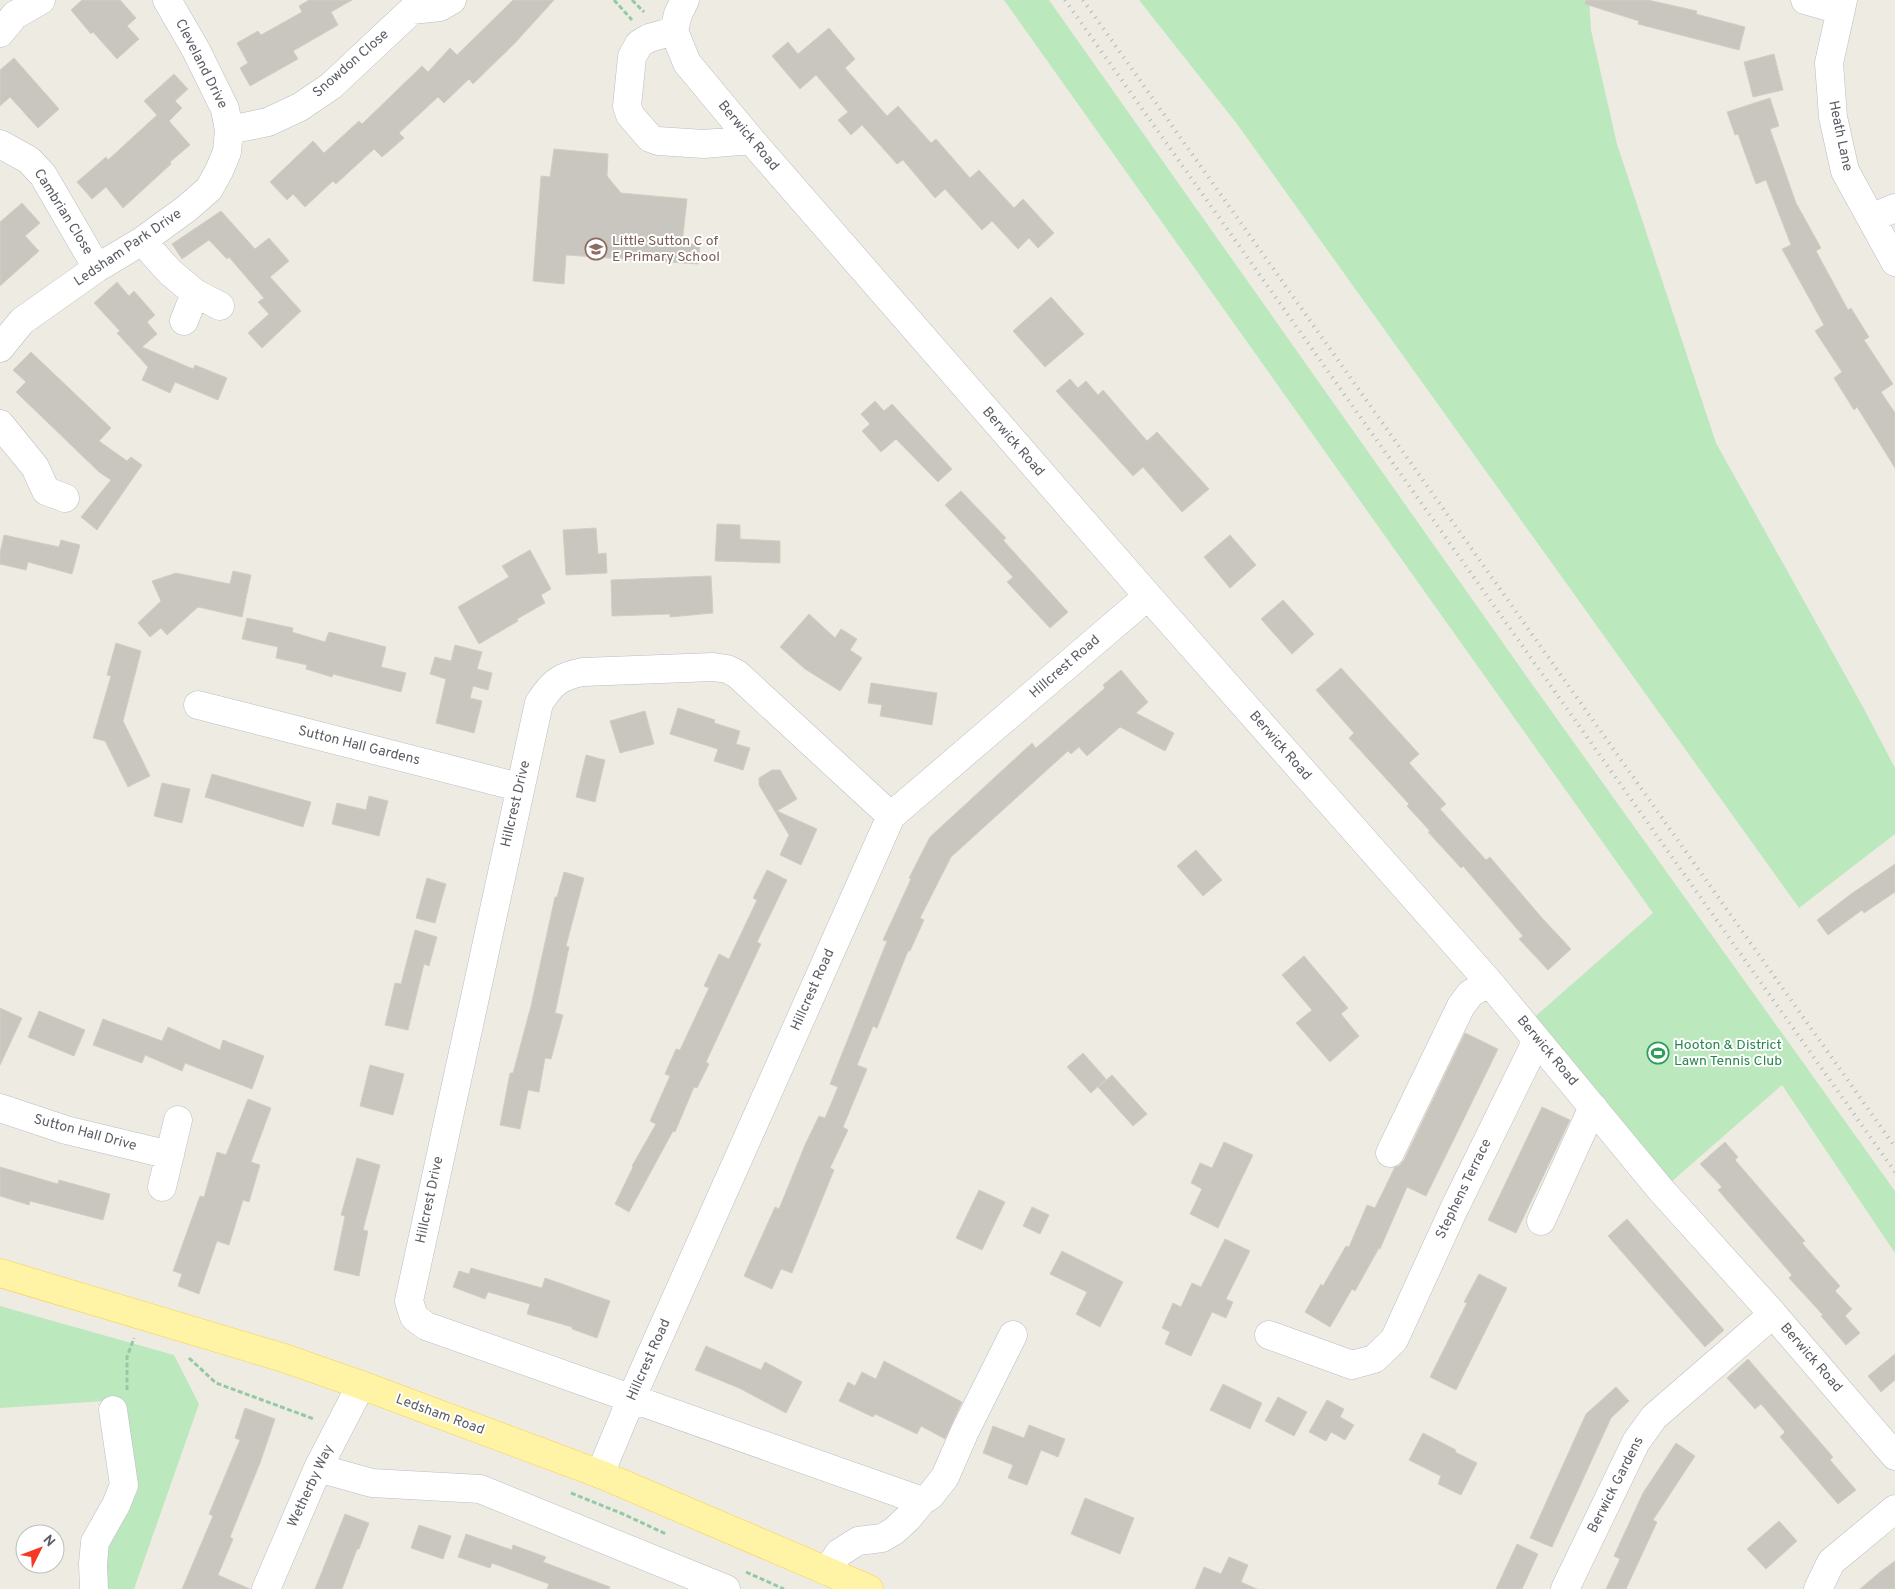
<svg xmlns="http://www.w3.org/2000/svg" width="1895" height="1589" font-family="Overpass,sans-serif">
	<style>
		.green { fill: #bce8be }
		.building { fill: #c9c6bf; stroke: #d3cec0 }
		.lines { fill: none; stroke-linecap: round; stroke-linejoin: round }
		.minor-casing { stroke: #babcc2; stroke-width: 29 }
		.major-casing { stroke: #fad04f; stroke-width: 29 }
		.path { stroke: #95c9a5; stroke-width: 3; stroke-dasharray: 5 2.5; stroke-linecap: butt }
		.minor { stroke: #fff; stroke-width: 28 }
		.major { stroke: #fff3a6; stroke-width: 28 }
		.rail { stroke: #b4b5b5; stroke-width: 4; stroke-dasharray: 1 6; stroke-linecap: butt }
		.labels { text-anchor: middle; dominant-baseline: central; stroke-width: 4; stroke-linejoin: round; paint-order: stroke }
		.street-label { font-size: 14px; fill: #5a5e64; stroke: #fff }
		.education-label { font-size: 14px; fill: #785e54; stroke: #fff; text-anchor: start }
		.leisure-label { font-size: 14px; fill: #27864d; stroke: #fff; text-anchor: start }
	</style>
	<rect width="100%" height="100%" fill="#eeece2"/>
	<path class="green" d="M1004 0H1049L1532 684 1895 1191V1253L1782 1085 1670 1183 1530 1021 1653 913Z
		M1139 0H1589L1591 30 1617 144 1716 443 1863 707 1895 768V834L1799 908 1237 124Z
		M0 1306 174 1355 199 1404 134 1589H106L105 1555 138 1490 120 1400 0 1408Z"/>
	<path class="building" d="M82 0H120L136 18 127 26 139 39 117 59 93 32 91 34 71 10Z
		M309 0H352L331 12 338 25 293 51 298 59 250 86 240 68 248 63 237 43 258 31 261 35 302 12 299 6Z
		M513 0H554L515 43 473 84 469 79 444 103 438 97 399 133 404 138 382 157 374 149 336 184 333 181 305 207 293 194 287 200 270 182 313 141 324 153 359 121 362 124 422 66 428 72 450 48 457 55Z
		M1586 0H1648L1697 11 1696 14 1745 27 1739 50 1638 24 1639 21 1585 4Z
		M829 28 855 59 845 68 887 116 898 106 931 143 936 139 970 178 979 170 1014 208 1023 199 1054 233 1038 248 1029 238 1018 249 992 221 982 230 945 189 935 198 903 160 897 164 862 125 851 135 838 120 848 112 816 75 800 89 772 56 788 42 798 54Z
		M1774 54 1783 90 1753 97 1744 62Z
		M14 58 59 109 38 128 10 97 0 106V70Z
		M174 74 188 89 175 101 182 108 169 121 190 145 170 162 171 164 123 208 106 187 92 199 77 182 106 157 108 160 157 115 144 101Z
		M1770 98 1779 126 1770 129 1796 203 1821 248 1816 251 1848 310 1851 308 1869 337 1864 340 1893 384 1881 392 1895 413V468L1857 407 1854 410 1834 378 1842 372 1815 331 1824 325 1782 249 1791 245 1766 180 1756 184 1738 134 1735 135 1727 112Z
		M554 149 608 154 607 176 621 193 687 199 682 244H700L698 264 566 255 564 284 533 281 541 176 550 177Z
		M22 203 40 223 25 236 39 251 0 286V222Z
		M221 211 255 249 269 238 289 261 270 277 301 311 262 348 248 333 269 314 258 302 264 298 229 257 227 259 209 240 182 259 172 244Z
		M117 282 129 296 134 291 155 315 147 322 157 334 142 347 193 369 195 365 227 378 218 400 175 382 170 393 142 380 148 367 117 333 120 331 94 303Z
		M1051 297 1084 334 1045 367 1013 331Z
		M31 352 111 428 99 441 127 461 131 457 142 465 97 530 81 517 111 480 99 472 16 392 26 382 13 370Z
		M1070 379 1078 388 1086 381 1098 395 1103 390 1147 441 1157 432 1209 489 1182 512 1143 467 1133 476 1056 391Z
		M875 401 884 411 892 404 952 469 938 482 896 439 881 452 862 431 870 424 861 414Z
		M961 491 1006 538 1003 540 1068 612 1050 628 1007 582 1013 577 945 505Z
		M717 524 740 525V539L780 541V563L715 561Z
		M596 528 598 554 606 553 607 573 566 575 563 530Z
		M4 535 59 547 61 540 80 545 72 574 28 562 26 570 0 564V553Z
		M1230 535 1256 565 1230 588 1204 557Z
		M530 550 551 589 541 595 545 603 517 619 518 621 479 644 458 607 509 577 502 566Z
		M233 571 251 575 242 617 198 607 167 635 161 628 150 637 138 623 161 601 152 581 176 573 230 584Z
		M711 576 713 613 670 617V614L612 616 611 580Z
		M1283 600 1314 634 1292 654 1261 619Z
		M809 614 835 638 841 629 857 639 850 650 862 658 840 691 805 669 780 647Z
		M247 618 293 628 292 632 325 642 329 632 386 647 381 667 406 673 401 692 333 674 332 677 306 669 307 665 276 658 278 647 242 639Z
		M116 643 141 651 123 721 150 776 128 787 105 741 93 738 111 676 107 675Z
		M455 645 482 652 477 669 492 673 488 690 473 686 470 698 482 701 474 733 436 723 446 679 430 674 435 657 451 661Z
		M1341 668 1419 754 1409 763 1446 804 1440 809 1486 860 1490 857 1542 918 1571 949 1548 970 1519 939 1523 936 1463 866 1461 868 1428 832 1430 831 1407 806 1409 804 1349 738 1354 733 1316 690Z
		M1121 670 1148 702 1136 713 1174 733 1165 751 1120 727 1087 756 1079 747 1071 754 1068 751 951 857 920 918 924 920 910 951H908L877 1028 873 1026 857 1065 867 1069 843 1127 848 1130 830 1168 834 1170 792 1273 781 1269 772 1289 744 1276 775 1207 779 1209 805 1145 819 1116 825 1118 838 1087 830 1084 887 941 883 940 911 879 909 878 930 837 1032 743 1036 748 1105 688 1103 685Z
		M871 683 937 693 932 725 880 716 882 705 868 703Z
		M678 708 715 720 714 723 740 731 736 744 750 748 743 770 714 761 718 749 670 734Z
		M645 711 654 744 620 753 610 721Z
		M586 755 605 760 595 802 576 797Z
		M772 770H780L797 799 777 811 817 829 801 865 780 855 789 835 759 785V778Z
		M212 774 311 802 303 827 205 797Z
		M162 783 190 789 182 823 154 816Z
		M369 796 388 801 379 836 332 824 337 803 366 810Z
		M1196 850 1222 880 1203 896 1177 866Z
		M1895 864V892L1864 913 1862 910 1828 935 1817 920 1851 894Z
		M767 870 787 880 757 942 761 944 706 1062 709 1064 697 1088 694 1087 675 1132 673 1131 629 1212 615 1204 633 1167 632 1166 656 1124 650 1121 670 1076 665 1074 676 1049 680 1050 709 988 704 986 719 954 729 959 757 900 753 898Z
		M564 872 584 878 566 946 569 947 555 1013 563 1015 551 1059 545 1058 539 1092 528 1090 520 1129 500 1125 510 1073H513L531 1006 555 897H557Z
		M427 878 446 884 435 923 416 918Z
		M415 930 437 937 429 966 424 964 408 1030 385 1025 395 983 401 984Z
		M1304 956 1348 1008 1341 1014 1359 1036 1330 1062 1296 1023 1312 1010 1282 975Z
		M0 1008 22 1018 0 1065Z
		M39 1011 85 1030 74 1056 28 1037Z
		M103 1019 162 1041 168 1027 220 1050 223 1040 264 1056 252 1089 185 1063 182 1071 145 1055 142 1063 93 1045Z
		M1465 1033 1498 1049 1426 1196 1407 1187 1380 1249 1379 1248 1355 1291 1352 1289 1330 1327 1305 1312 1321 1284 1323 1286 1346 1246 1349 1247 1367 1205 1375 1208 1395 1167 1399 1166 1404 1160Z
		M1083 1053 1106 1079 1091 1093 1067 1067Z
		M370 1065 404 1074 393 1115 360 1106Z
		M1112 1075 1147 1114 1133 1126 1098 1087Z
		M248 1099 271 1108 251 1162 260 1165 249 1202 243 1200 229 1245 217 1241 199 1294 178 1286 182 1274 173 1271 200 1196 204 1197 217 1152 226 1155Z
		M1542 1107 1570 1120 1516 1233 1488 1220Z
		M1224 1142 1253 1155 1218 1228 1190 1214 1202 1189 1191 1183 1200 1163 1212 1168Z
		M1725 1142 1738 1157 1735 1160 1805 1241 1802 1243 1840 1286 1835 1291 1852 1309 1845 1316 1860 1333 1846 1345 1821 1316 1823 1315 1789 1278 1792 1275 1718 1190 1722 1187 1700 1164Z
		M357 1158 380 1165 363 1230 368 1231 359 1276 334 1270 345 1216 341 1215Z
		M0 1167 58 1184 59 1180 110 1194 103 1220 30 1201 29 1205 0 1196Z
		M979 1190 1005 1202 982 1250 956 1238Z
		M1032 1207 1049 1215 1040 1234 1023 1226Z
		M1627 1219 1724 1330 1705 1347 1608 1236Z
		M1225 1239 1250 1251 1226 1299 1233 1302 1226 1318 1212 1312 1191 1356 1165 1344 1170 1332 1162 1328 1173 1303 1181 1307 1192 1283 1201 1287Z
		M1062 1251 1123 1282 1100 1327 1076 1314 1087 1292 1050 1274Z
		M471 1268 542 1288 545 1278 610 1301 597 1338 572 1329V1327L527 1314 530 1304 488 1292 485 1299 453 1287 459 1271 469 1274Z
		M1479 1274 1507 1288 1456 1390 1430 1377 1467 1303 1464 1302Z
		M706 1346 761 1370 765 1362 802 1382 786 1413 739 1388 695 1370Z
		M1895 1354V1380L1881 1392 1868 1376Z
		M1748 1359 1833 1457 1830 1460 1856 1490 1838 1504 1780 1437 1785 1432 1761 1404 1755 1409 1727 1378Z
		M884 1361 962 1402 945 1439 921 1426 917 1434 875 1414 873 1417 839 1401 848 1382 855 1386 862 1372 876 1379Z
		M1223 1384 1262 1403 1250 1429 1210 1410Z
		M1616 1387 1629 1401 1611 1418 1552 1547 1530 1538 1586 1414Z
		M1278 1397 1307 1412 1294 1436 1265 1421Z
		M1327 1400 1344 1409 1340 1417 1354 1425 1345 1440 1331 1432 1326 1441 1309 1432Z
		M245 1408 275 1419 260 1463 230 1537 233 1539 218 1575 250 1589H182L213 1516 209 1514 240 1440 235 1438Z
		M1029 1425 1065 1439 1058 1457 1041 1450 1027 1485 1008 1478 1013 1465 983 1453 993 1426 1024 1438Z
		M1423 1433 1456 1450 1455 1452 1477 1463 1461 1495 1438 1484 1441 1476 1409 1460Z
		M1676 1443 1695 1456 1653 1520 1657 1522 1626 1589H1606L1620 1559 1614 1556 1643 1493Z
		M1085 1498 1134 1518 1120 1554 1071 1534Z
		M345 1514 369 1523 359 1549H357L342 1589H315Z
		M1779 1521 1797 1541 1766 1569 1747 1549Z
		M419 1525 451 1536 443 1559 411 1548Z
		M466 1534 512 1550 513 1545 546 1557 543 1562 610 1587 609 1589H547L549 1584 492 1563 490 1568 458 1557Z
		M1517 1544 1538 1554 1522 1589H1496Z
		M1229 1557 1248 1565 1241 1582 1257 1589H1195L1204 1567 1221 1574Z
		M1895 1561V1589H1860L1880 1572Z"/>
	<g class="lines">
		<g class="minor-casing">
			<path id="minor" d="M1805 0 1840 10
				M1843 0 1829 63 1833 117 1845 171 1895 262
				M674 31 687 63 751 140 1148 596 1489 982 1661 1190 1773 1314 1895 1456
				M674 31 649 38 639 44 632 57 627 106 630 115 650 138 658 141 704 144 751 140
				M674 31 678 14 685 0
				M0 33 15 15 41 0
				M229 130 268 122 300 107 331 86 412 10 440 7 452 0
				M0 144 29 160 43 175 97 268
				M1871 218 1895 208
				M142 241 170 272 195 293 220 306
				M184 321 195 293
				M0 348 22 321 97 268 142 241 186 209 209 189 219 171 227 152 229 130 225 109 196 50 167 0
				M0 424 35 467 46 491 65 498
				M198 705 519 787
				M891 816 737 674 727 669 713 667 583 672C560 676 552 683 539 703L409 1301 414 1317 426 1326C592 1383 757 1442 922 1501
				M0 1108 66 1130 170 1155
				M1390 1153 1461 1006 1470 994 1489 982
				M162 1187 178 1120
				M1541 1221 1593 1107
				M1269 1335 1352 1365 1374 1359 1394 1340 1454 1209 1537 1040
				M318 1468 372 1483 480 1489 726 1589
				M600 1474 632 1397 891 816 1148 596
				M827 1571 839 1553 858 1541 882 1538 894 1531 908 1518 922 1501 930 1496 945 1477 965 1431 1013 1335
				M94 1589 93 1564 95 1542 116 1505 124 1485 113 1410
				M266 1589 318 1468 361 1385
				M1565 1589 1636 1442 1654 1417 1773 1314
				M1818 1589 1831 1562 1895 1509"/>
		</g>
		<g class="major-casing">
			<path id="major" d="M0 1273 284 1358 361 1385 600 1474 869 1589"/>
		</g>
		<path class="path" d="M614 0 632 20
			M632 0 644 12
			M189 1358 216 1383 314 1419
			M127 1390V1357L134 1338
			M571 1493 623 1514 666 1534
			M746 1572 784 1589"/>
		<use href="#minor" class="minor"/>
		<use href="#major" class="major"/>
		<path class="rail" d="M1065 0 1895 1172
			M1083 0 1895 1147"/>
	</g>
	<defs>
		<g id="school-ring" transform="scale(1.125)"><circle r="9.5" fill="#fff" stroke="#8d6e63" stroke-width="1.5"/><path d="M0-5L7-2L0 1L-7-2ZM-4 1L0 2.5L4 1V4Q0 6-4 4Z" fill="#8d6e63"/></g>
		<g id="stadium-ring" transform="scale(1.125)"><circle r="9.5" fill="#fff" stroke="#2e9e5b" stroke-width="1.5"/><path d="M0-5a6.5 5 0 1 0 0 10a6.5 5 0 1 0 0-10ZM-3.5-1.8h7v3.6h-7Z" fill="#2e9e5b"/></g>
	</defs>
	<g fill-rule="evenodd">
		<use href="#school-ring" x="596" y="249"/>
		<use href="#stadium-ring" x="1658" y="1053"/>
	</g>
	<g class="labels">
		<g class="street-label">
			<text transform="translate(201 64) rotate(63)">Cleveland Drive</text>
			<text transform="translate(351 64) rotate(-41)">Snowdon Close</text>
			<text transform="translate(748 136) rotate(50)">Berwick Road</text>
			<text transform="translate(1840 136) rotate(78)">Heath Lane</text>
			<text transform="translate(63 212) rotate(58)">Cambrian Close</text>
			<text transform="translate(128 248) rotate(-34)">Ledsham Park Drive</text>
			<text transform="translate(1013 442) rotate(49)">Berwick Road</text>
			<text transform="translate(1065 667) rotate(-41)">Hillcrest Road</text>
			<text transform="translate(359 746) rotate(14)">Sutton Hall Gardens</text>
			<text transform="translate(1280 746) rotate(49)">Berwick Road</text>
			<text transform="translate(516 804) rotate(-77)">Hillcrest Drive</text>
			<text transform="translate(813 990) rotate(-66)">Hillcrest Road</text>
			<text transform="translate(1547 1051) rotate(50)">Berwick Road</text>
			<text transform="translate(85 1133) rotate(15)">Sutton Hall Drive</text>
			<text transform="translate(1464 1189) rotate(-64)">Stephens Terrace</text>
			<text transform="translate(430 1200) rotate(-78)">Hillcrest Drive</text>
			<text transform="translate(1811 1358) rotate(49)">Berwick Road</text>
			<text transform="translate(649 1360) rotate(-66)">Hillcrest Road</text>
			<text transform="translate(440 1415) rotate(20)">Ledsham Road</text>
			<text transform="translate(1616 1485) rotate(-63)">Berwick Gardens</text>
			<text transform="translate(311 1486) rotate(-65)">Wetherby Way</text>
		</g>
		<g class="education-label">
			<text x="612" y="241">Little Sutton C of<tspan x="612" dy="16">E Primary School</tspan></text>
		</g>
		<g class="leisure-label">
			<text x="1674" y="1045">Hooton &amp; District<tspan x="1674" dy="16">Lawn Tennis Club</tspan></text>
		</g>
	</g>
	<g transform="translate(40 1549) rotate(48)"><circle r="24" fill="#ffffff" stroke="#bdbfc1"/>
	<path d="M0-4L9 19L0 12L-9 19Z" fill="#f43a22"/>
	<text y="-8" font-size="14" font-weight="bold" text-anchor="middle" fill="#5a5e64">N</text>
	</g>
</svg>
